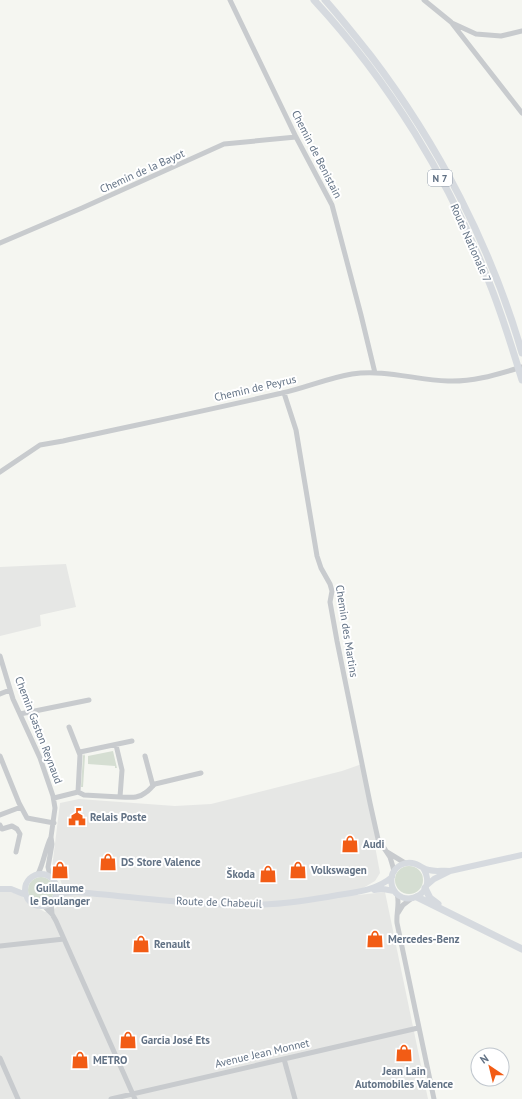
<svg xmlns="http://www.w3.org/2000/svg" width="522" height="1099" font-family="'PT Sans',sans-serif">
	<style>
		.built { fill: #e6e7e5 }
		.green { fill: #d5ded2 }
		.lines { fill: none; stroke-linecap: round; stroke-linejoin: round }
		.minor { stroke: #c8cbce; stroke-width: 5 }
		.major { stroke: #d6dadf; stroke-width: 6 }
		.highway { stroke: #d6dadf; stroke-width: 7 }
		.labels { text-anchor: middle; dominant-baseline: central; stroke-width: 4; stroke-linejoin: round; paint-order: stroke }
		.shield { fill: #fff; stroke: #919caa; stroke-width: 1 }
		.shield-label { font-size: 10px; font-weight: bold; fill: #627285 }
		.street-label { font-size: 11px; fill: #627285; stroke: #fff }
		.poi-label { font-size: 11px; font-weight: bold; fill: #627285; stroke: #fff; text-anchor: start }
	</style>
	<rect width="100%" height="100%" fill="#f5f6f1"/>
	<path class="built" d="M66 564 76 607 40 615 41 626 0 636V567Z
		M362 764 378 839 375 846 380 873 375 881 358 891V895L385 892 428 1099H0V892L7 891 21 895 27 902 45 912 56 908 58 901 62 896V885L60 879 52 868 60 803 79 799 175 806 211 804 342 771Z"/>
	<path class="green" d="M113 751 117 768H115V766L88 764V756Z
		M84 754 85 756 83 787H81L83 756Z
		M395 880a14 14 0 1 1 28 0a14 14 0 1 1-28 0Z
		M28 890a13 13 0 1 1 26 0a13 13 0 1 1-26 0Z"/>
	<g class="lines">
		<path class="minor" d="M230 0 296 137 332 205 361 315 375 373
			M424 0 451 22 522 113
			M452 23 476 34 501 36 522 31
			M0 243 82 208 224 144 296 137
			M284 393 296 430 317 556 321 568 330 584 332 591 330 602 337 641 370 803 378 839 390 857 393 867 394 872
			M0 472 40 445 63 441C136 425 209 410 282 393 305 388 328 378 352 374 384 369 416 380 448 381 474 382 498 374 522 367
			M0 656 13 699 40 758 53 796 55 808 51 837 52 844 48 867 50 876
			M0 694 10 690
			M20 714 89 700
			M80 752 132 741
			M0 756 19 803 27 818 54 823
			M145 756 153 786
			M78 792 84 795 120 797 122 770 116 745
			M120 797C129 797 138 799 145 793 149 791 151 787 155 784L201 773
			M54 798 78 792 80 755 69 727
			M0 815 21 807
			M0 825 2 829 12 826 17 829 20 834 16 852
			M387 852 405 863
			M38 874C44 862 45 849 51 837
			M397 894C400 903 396 913 397 923L434 1099
			M51 902 52 914
			M43 905 52 914 56 921 135 1099
			M398 913 403 905 412 898
			M0 946 64 939
			M0 1058 18 1099
			M284 1059 295 1099
			M111 1099 418 1028"/>
		<path class="major" d="M423 868C440 895 400 911 392 886 391 881 391 875 394 871 398 865 405 862 412 863 419 864 423 869 429 870 436 872 443 870 450 871
			M25 890a16 16 0 1 1 32 0a16 16 0 1 1-32 0Z
			M427 885 434 879 450 871 522 855
			M0 889H11L26 895
			M374 890 383 889 394 891
			M56 896 66 893 75 892C139 897 208 908 272 904 294 903 316 899 338 895 357 892 377 890 392 877"/>
		<path class="highway" d="M314 0C389 81 449 179 489 282 502 314 512 347 522 380
			M325 0C341 18 356 37 371 56 438 144 491 246 522 353
			M425 888 430 898 438 904
			M417 897 522 949"/>
	</g>
	<defs>
		<g id="civic-bare" transform="scale(1.38)"><path d="M-.6-6.5H3V-4.5H.6V-3L4-1V1h2V6H-6V1h2V-1L-.6-3ZM-1.2 2.5V6h2.4V2.5Z" fill="#f25c15" stroke="#fff" stroke-width="2.5" paint-order="stroke"/></g>
		<g id="shop-bare" transform="scale(1.38)"><path d="M-5-2.5h2.3a2.7 3.5 0 0 1 5.4 0H5L5.5 6h-11ZM-1.5-2.5h3a1.5 2.3 0 0 0-3 0Z" fill="#f25c15" stroke="#fff" stroke-width="2.5" paint-order="stroke"/></g>
	</defs>
	<g fill-rule="evenodd">
		<use href="#civic-bare" x="77" y="817"/>
		<use href="#shop-bare" x="350" y="844"/>
		<use href="#shop-bare" x="108" y="862"/>
		<use href="#shop-bare" x="60" y="870"/>
		<use href="#shop-bare" x="298" y="870"/>
		<use href="#shop-bare" x="268" y="874"/>
		<use href="#shop-bare" x="375" y="939"/>
		<use href="#shop-bare" x="141" y="944"/>
		<use href="#shop-bare" x="128" y="1040"/>
		<use href="#shop-bare" x="404" y="1053"/>
		<use href="#shop-bare" x="80" y="1060"/>
	</g>
	<g class="labels">
		<rect class="shield" x="428" y="170" width="24" height="16" rx="3"/>
		<g class="shield-label">
			<text x="440" y="178">N 7</text>
		</g>
		<g class="street-label">
			<text transform="translate(317 154) rotate(63)">Chemin de Benistain</text>
			<text transform="translate(142 171) rotate(-24)">Chemin de la Bayot</text>
			<text transform="translate(471 243) rotate(66)">Route Nationale 7</text>
			<text transform="translate(255 388) rotate(-13)">Chemin de Peyrus</text>
			<text transform="translate(347 631) rotate(81)">Chemin des Martins</text>
			<text transform="translate(39 730) rotate(69)">Chemin Gaston Reynaud</text>
			<text transform="translate(219 902) rotate(2)">Route de Chabeuil</text>
			<text transform="translate(262 1053) rotate(-13)">Avenue Jean Monnet</text>
		</g>
		<g class="poi-label">
			<text x="90" y="817">Relais Poste</text>
			<text x="363" y="844">Audi</text>
			<text x="121" y="862">DS Store Valence</text>
			<text x="311" y="870">Volkswagen</text>
			<text x="255" y="874" text-anchor="end">Škoda</text>
			<text x="60" y="888" text-anchor="middle">Guillaume<tspan x="60" dy="13">le Boulanger</tspan></text>
			<text x="388" y="939">Mercedes-Benz</text>
			<text x="154" y="944">Renault</text>
			<text x="141" y="1040">Garcia José Ets</text>
			<text x="93" y="1060">METRO</text>
			<text x="404" y="1071" text-anchor="middle">Jean Lain<tspan x="404" dy="13">Automobiles Valence</tspan></text>
		</g>
	</g>
	<g transform="translate(490 1067) rotate(325)"><circle r="19" fill="#ffffff" stroke="#c0c7ce"/>
	<path d="M0-3L7 15L0 10L-7 15Z" fill="#f25c15"/>
	<text y="-6" font-size="11" font-weight="bold" text-anchor="middle" fill="#627285">N</text>
	</g>
</svg>
